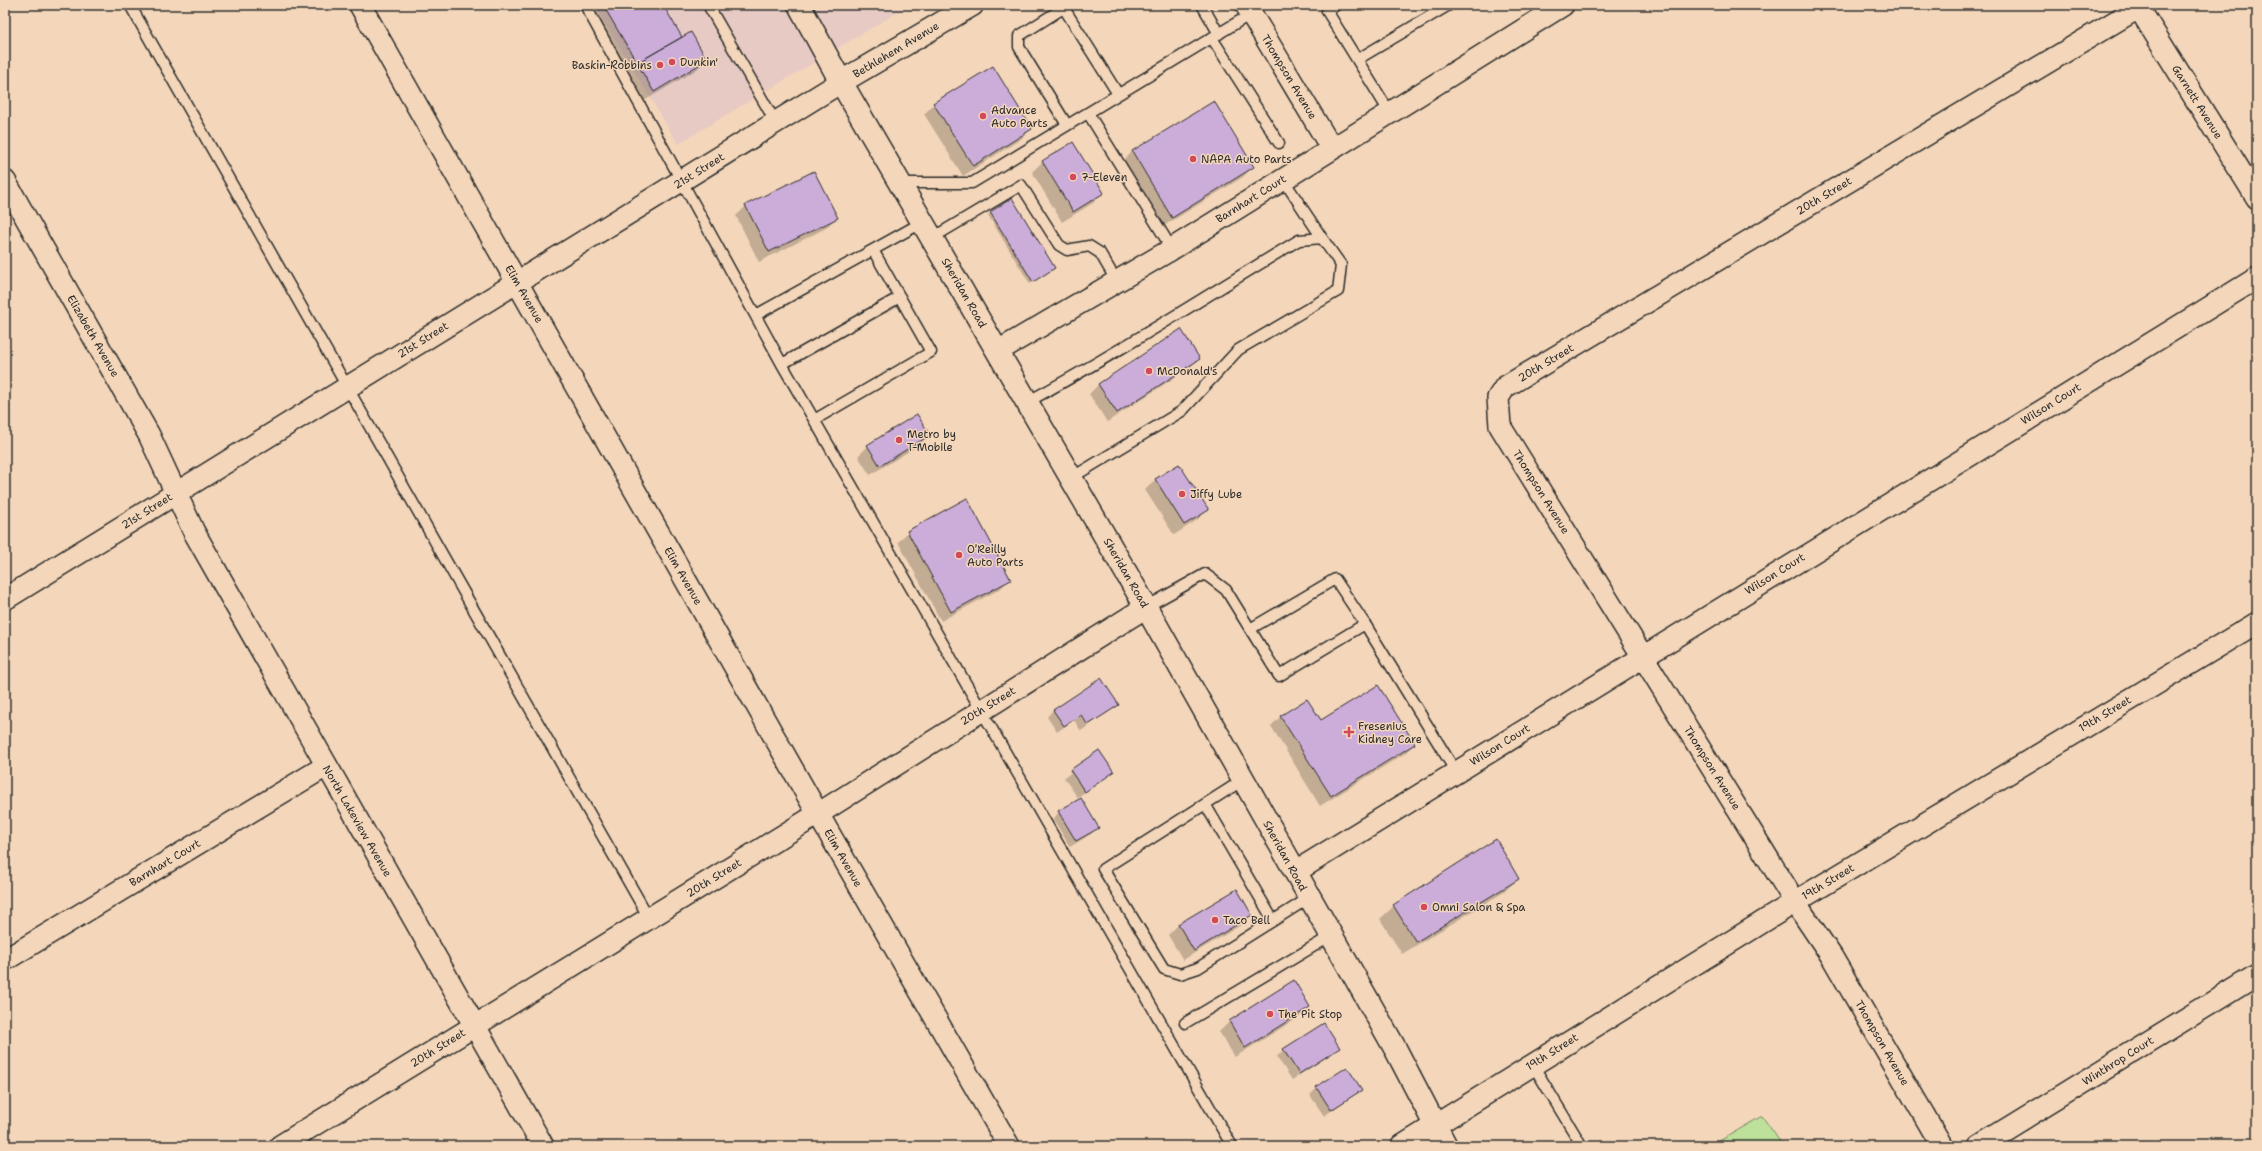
<svg xmlns="http://www.w3.org/2000/svg" width="2262" height="1151" font-family="'Shantell Sans',sans-serif">
	<style>
		.built { fill: #e8cac4 }
		.green { fill: #bde19b; stroke: #748663 }
		.shadow { fill: #0003 }
		.building { fill: #ccadda; stroke: #2b2b2b }
		.lines { fill: none; stroke-linecap: round; stroke-linejoin: round }
		.lane-casing { stroke: #2b2b2b; stroke-width: 13 }
		.street-casing { stroke: #2b2b2b; stroke-width: 24 }
		.primary-casing { stroke: #2b2b2b; stroke-width: 25 }
		.lane { stroke: #f4d7ba; stroke-width: 10 }
		.street { stroke: #f4d7ba; stroke-width: 21 }
		.primary { stroke: #f4d7ba; stroke-width: 22 }
		.poi-dot { fill: #d1495b; stroke: #f4d7ba; stroke-width: 1.5 }
		.labels { text-anchor: middle; dominant-baseline: central; stroke-width: 3; stroke-linejoin: round; paint-order: stroke }
		.street-label { font-size: 11px; fill: #2b2b2b; stroke: #f4d7ba }
		.poi-label { font-size: 11px; fill: #2b2b2b; stroke: #f4d7ba; text-anchor: start }
	</style>
	<rect width="100%" height="100%" fill="#f4d7ba"/>
	<filter id="ink" filterUnits="userSpaceOnUse"><feTurbulence type="fractalNoise" baseFrequency=".025" numOctaves="2"/><feDisplacementMap in="SourceGraphic" scale="8" xChannelSelector="R" yChannelSelector="G"/><feConvolveMatrix kernelMatrix="1 2 1 2 8 2 1 2 1" color-interpolation-filters="sRGB"/></filter>
	<g filter="url(#ink)">
		<path class="built" d="M594 5H910L678 144Z"/>
		<path class="green" d="M1762 1116 1783 1146H1711Z"/>
		<path class="shadow" d="M595 5H662L681 38 706 60 696 70 644 101 590 10Z
			M1213 102 1253 167 1243 177 1162 227 1122 162 1132 152Z
			M934 104 1031 129 1021 139 963 176 924 114Z
			M1073 143 1103 193 1093 203 1062 222 1032 172 1042 162Z
			M746 206 836 218 826 228 759 262 736 216Z
			M991 212 1054 268 1030 284 988 215Z
			M1199 358 1189 368 1107 422 1089 394 1099 384Z
			M929 435 919 445 870 475 858 456 868 446Z
			M1179 465 1207 510 1197 520 1174 535 1145 490 1155 480Z
			M908 532 1010 579 1000 589 941 621 898 542Z
			M1117 705 1081 731 1074 720 1057 732 1047 717 1053 710Z
			M1281 716 1320 722 1414 744 1404 754 1320 806 1271 726Z
			M1098 751 1113 771 1078 798 1064 778Z
			M1059 812 1097 828 1091 834 1070 847 1053 819Z
			M1518 879 1504 892 1402 954 1380 919 1394 906Z
			M1236 890 1251 915 1241 925 1183 960 1168 935 1178 925Z
			M1293 981 1309 1007 1299 1017 1235 1057 1219 1032 1229 1022Z
			M1324 1024 1339 1048 1332 1054 1292 1080 1277 1057 1283 1050Z
			M1317 1088 1361 1090 1324 1116 1310 1095Z"/>
		<path class="building" d="M603 5H663L682 37 637 63Z
			M691 32 707 60 654 92 637 63Z
			M993 66 1032 129 973 166 933 103Z
			M1214 101 1254 167 1172 218 1132 151Z
			M1073 142 1104 193 1073 212 1042 161Z
			M814 171 838 218 769 252 745 205Z
			M1012 198 1055 268 1033 282 990 212Z
			M1181 329 1200 359 1117 413 1098 384Z
			M917 414 930 435 880 466 867 445Z
			M1179 464 1209 510 1184 525 1155 479Z
			M967 498 1011 580 951 612 907 531Z
			M1101 678 1119 705 1088 725 1081 715 1064 726 1053 710Z
			M1378 685 1415 744 1331 796 1280 716 1307 699 1321 720Z
			M1099 750 1114 772 1085 792 1070 770Z
			M1081 798 1099 828 1076 841 1058 811Z
			M1496 839 1519 879 1416 942 1393 905Z
			M1237 889 1252 915 1194 951 1178 924Z
			M1294 980 1310 1007 1245 1048 1229 1021Z
			M1324 1023 1340 1048 1299 1074 1283 1049Z
			M1347 1067 1362 1090 1331 1110 1316 1087Z"/>
		<g class="lines">
			<g class="lane-casing">
				<path id="lane" d="M130 5 649 918
					M585 5 782 364 1232 1146
					M708 5 776 123
					M1062 5 1118 94
					M1202 5 1219 34
					M1336 5 1327 11 1390 113
					M1212 38 1279 143
					M1358 59 1449 5
					M1088 113 1172 249
					M1067 125 1019 47V36L1068 5
					M1283 179 1322 238
					M900 183H972L1251 14
					M932 238 1021 185 1059 245 1067 250 1089 246 1100 253 1117 282
					M756 315 923 222
					M782 364 900 297
					M1027 402C1120 352 1209 294 1299 240L1322 238 1341 265 1338 291 1238 350 1182 411 1071 478
					M814 420 931 352 873 250
					M1146 607 1205 574 1226 590 1279 676 1365 624 1456 772
					M1250 629 1335 579 1365 624
					M1243 780 1103 869 1164 969 1180 974 1198 968 1309 898
					M1205 804 1273 920
					M1185 1023 1331 936
					M1533 1065 1582 1146"/>
			</g>
			<g class="street-casing">
				<path id="street" d="M360 5 818 814 1009 1146
					M1246 5 1332 149
					M2137 5 2257 198
					M5 181 149 435 194 532 543 1146
					M998 351 1167 252 1563 5
					M5 599 841 82
					M1295 872 2257 278
					M5 960 326 766
					M280 1146 818 814 1146 607
					M1402 1146 1795 902 2257 623
					M1942 1146 1832 957 1795 902 1500 426 1498 398 1505 387 2143 5
					M1979 1146 2257 975"/>
			</g>
			<g class="primary-casing">
				<path id="primary" d="M799 5 841 82 1146 607 1396 1050 1446 1146
					M841 82 972 5"/>
			</g>
			<use href="#lane" class="lane"/>
			<use href="#street" class="street"/>
			<use href="#primary" class="primary"/>
		</g>
	</g>
	<g class="poi-dot">
		<circle cx="672" cy="62" r="4"/>
		<circle cx="660" cy="65" r="4"/>
		<circle cx="983" cy="116" r="4"/>
		<circle cx="1193" cy="159" r="4"/>
		<circle cx="1073" cy="177" r="4"/>
		<circle cx="1149" cy="371" r="4"/>
		<circle cx="899" cy="440" r="4"/>
		<circle cx="1182" cy="494" r="4"/>
		<circle cx="959" cy="555" r="4"/>
		<path d="M1347 726h4v4h4v4h-4v4h-4v-4h-4v-4h4z"/>
		<circle cx="1424" cy="907" r="4"/>
		<circle cx="1215" cy="920" r="4"/>
		<circle cx="1270" cy="1014" r="4"/>
	</g>
	<g class="labels">
		<g class="street-label">
			<text transform="translate(896 50) rotate(-31)">Bethlehem Avenue</text>
			<text transform="translate(1289 77) rotate(59)">Thompson Avenue</text>
			<text transform="translate(2197 102) rotate(58)">Garnett Avenue</text>
			<text transform="translate(699 171) rotate(-32)">21st Street</text>
			<text transform="translate(1824 196) rotate(-31)">20th Street</text>
			<text transform="translate(1251 199) rotate(-32)">Barnhart Court</text>
			<text transform="translate(964 293) rotate(60)">Sheridan Road</text>
			<text transform="translate(524 294) rotate(60)">Elim Avenue</text>
			<text transform="translate(93 336) rotate(60)">Elizabeth Avenue</text>
			<text transform="translate(423 340) rotate(-32)">21st Street</text>
			<text transform="translate(1546 363) rotate(-31)">20th Street</text>
			<text transform="translate(2051 404) rotate(-32)">Wilson Court</text>
			<text transform="translate(1541 492) rotate(58)">Thompson Avenue</text>
			<text transform="translate(147 511) rotate(-32)">21st Street</text>
			<text transform="translate(1126 573) rotate(60)">Sheridan Road</text>
			<text transform="translate(1775 574) rotate(-32)">Wilson Court</text>
			<text transform="translate(683 576) rotate(60)">Elim Avenue</text>
			<text transform="translate(988 706) rotate(-32)">20th Street</text>
			<text transform="translate(2105 714) rotate(-31)">19th Street</text>
			<text transform="translate(1500 745) rotate(-32)">Wilson Court</text>
			<text transform="translate(1712 768) rotate(58)">Thompson Avenue</text>
			<text transform="translate(357 821) rotate(60)">North Lakeview Avenue</text>
			<text transform="translate(1285 856) rotate(61)">Sheridan Road</text>
			<text transform="translate(843 858) rotate(60)">Elim Avenue</text>
			<text transform="translate(165 863) rotate(-31)">Barnhart Court</text>
			<text transform="translate(714 878) rotate(-32)">20th Street</text>
			<text transform="translate(1828 882) rotate(-31)">19th Street</text>
			<text transform="translate(1882 1043) rotate(60)">Thompson Avenue</text>
			<text transform="translate(438 1048) rotate(-32)">20th Street</text>
			<text transform="translate(1552 1052) rotate(-32)">19th Street</text>
			<text transform="translate(2118 1061) rotate(-32)">Winthrop Court</text>
		</g>
		<g class="poi-label">
			<text x="680" y="62">Dunkin'</text>
			<text x="652" y="65" text-anchor="end">Baskin-Robbins</text>
			<text x="991" y="110">Advance<tspan x="991" dy="13">Auto Parts</tspan></text>
			<text x="1201" y="159">NAPA Auto Parts</text>
			<text x="1081" y="177">7-Eleven</text>
			<text x="1157" y="371">McDonald's</text>
			<text x="907" y="434">Metro by<tspan x="907" dy="13">T-Mobile</tspan></text>
			<text x="1190" y="494">Jiffy Lube</text>
			<text x="967" y="549">O'Reilly<tspan x="967" dy="13">Auto Parts</tspan></text>
			<text x="1358" y="726">Fresenius<tspan x="1358" dy="13">Kidney Care</tspan></text>
			<text x="1432" y="907">Omni Salon &amp; Spa</text>
			<text x="1223" y="920">Taco Bell</text>
			<text x="1278" y="1014">The Pit Stop</text>
		</g>
	</g>
	<rect width="2262" height="1151" fill="none" stroke="#f4d7ba" stroke-width="20"/>
	<rect x="10" y="10" width="2242" height="1131" fill="none" stroke="#2b2b2b" stroke-width="1.5" filter="url(#ink)"/>
</svg>
